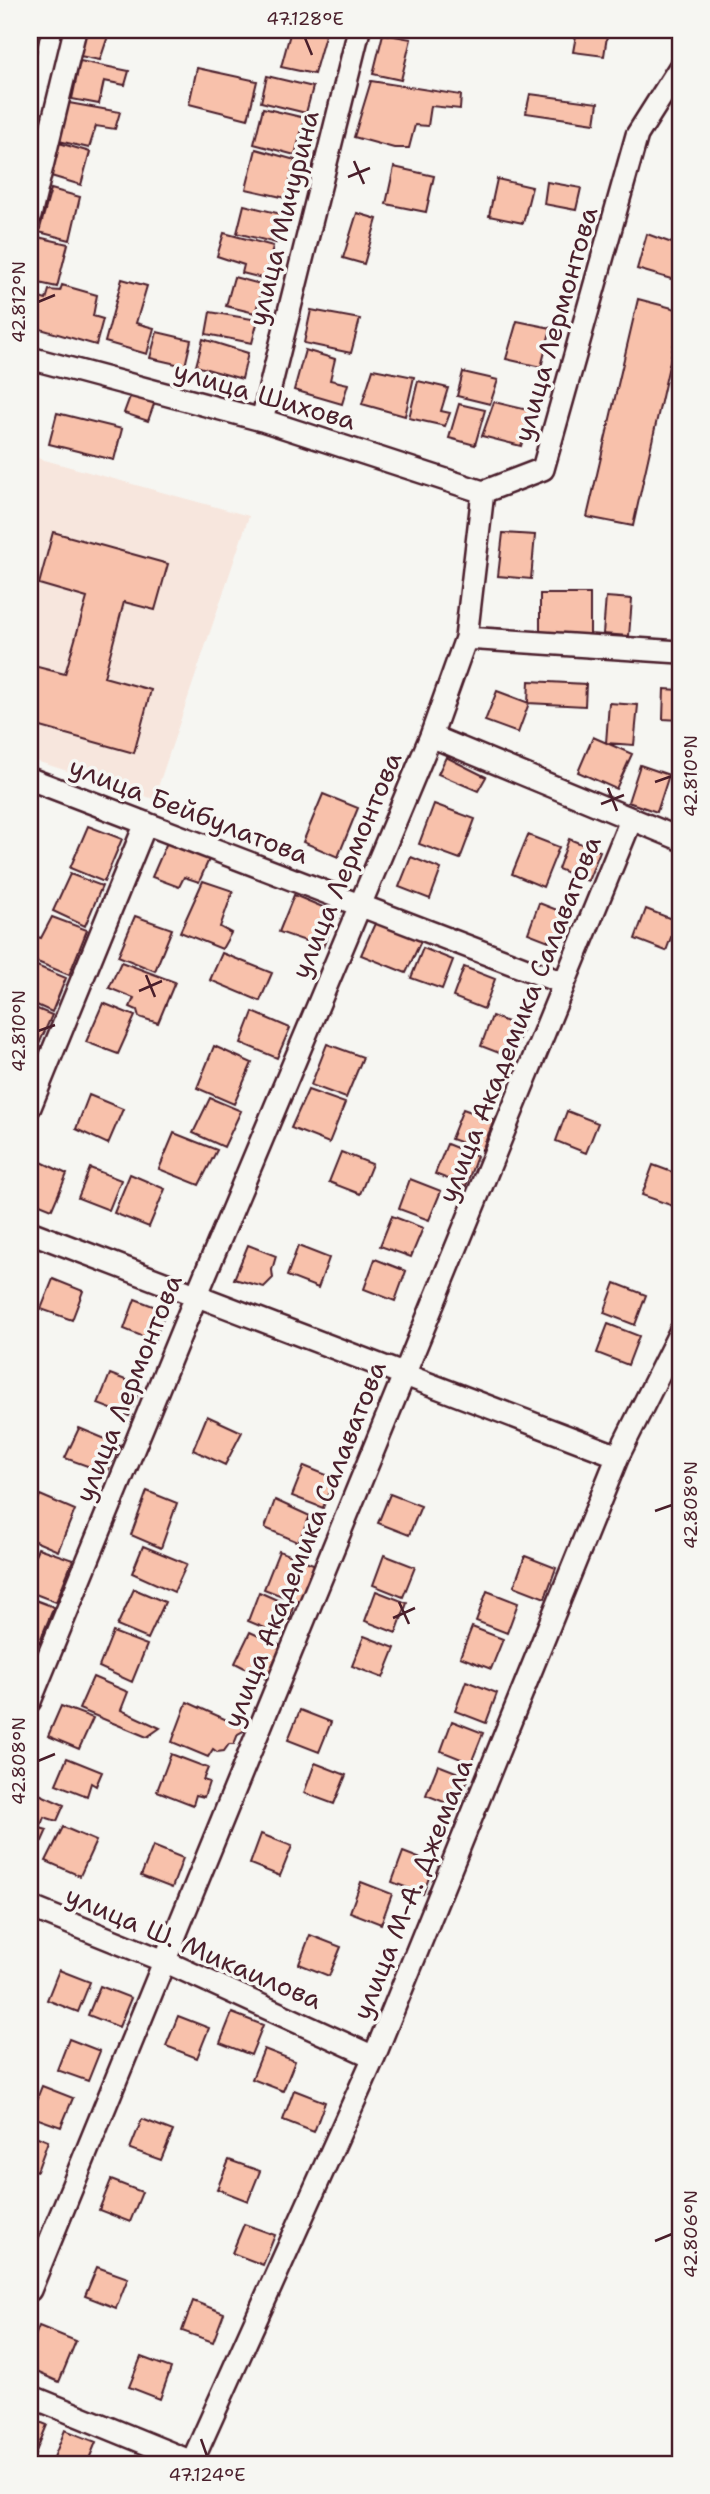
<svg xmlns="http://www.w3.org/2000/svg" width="710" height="2494" font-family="'Shantell Sans',sans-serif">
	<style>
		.built { fill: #f7e6dd }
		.building { fill: #f8c1ab; stroke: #4a1f2b; stroke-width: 2 }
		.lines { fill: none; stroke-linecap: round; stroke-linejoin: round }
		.minor-casing { stroke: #4a1f2b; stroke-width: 26 }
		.minor { stroke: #f6f6f2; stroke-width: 21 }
		.ticks { fill: none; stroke: #4a1f2b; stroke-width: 2.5 }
		.labels { text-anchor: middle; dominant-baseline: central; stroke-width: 7; stroke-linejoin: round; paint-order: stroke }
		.street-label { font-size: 26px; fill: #4a1f2b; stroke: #f6f6f2 }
		.neatline { fill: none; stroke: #4a1f2b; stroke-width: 2.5 }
		.ticks-label { font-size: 18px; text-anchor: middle; fill: #4a1f2b }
	</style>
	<rect width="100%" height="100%" fill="#f6f6f2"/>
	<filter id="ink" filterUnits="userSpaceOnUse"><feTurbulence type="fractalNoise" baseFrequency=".0143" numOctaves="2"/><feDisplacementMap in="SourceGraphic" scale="14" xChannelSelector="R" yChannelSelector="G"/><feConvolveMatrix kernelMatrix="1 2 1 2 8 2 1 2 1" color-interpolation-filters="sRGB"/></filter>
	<g filter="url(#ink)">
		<path class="built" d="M30 456 249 516 154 799 30 759Z"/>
		<path class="building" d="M30 30 41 31 30 82Z
			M87 30H110L100 60 80 56Z
			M291 30 326 32 314 74 281 67Z
			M577 30H608L604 56 573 52Z
			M383 34 411 39 401 80 373 74Z
			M80 61 129 71 125 85 104 81 99 104 72 99Z
			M197 68 257 81 248 119 189 104Z
			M267 76 313 87 306 113 261 102Z
			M371 81 461 95 460 109 431 106 428 126 415 125 409 148H394L354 137Z
			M530 94 598 103 595 123 526 113Z
			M69 103 120 112 115 129 96 126 89 148 59 141Z
			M263 108 305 118 295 155 254 144Z
			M59 143 90 152 81 185 51 176Z
			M256 149 295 160 286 198 246 189Z
			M394 167 434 176 426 212 386 204Z
			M497 179 532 187 523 223 489 216Z
			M547 182 581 188 576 210 544 204Z
			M51 189 80 197 70 240 39 232Z
			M244 205 281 214 276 243 237 233Z
			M357 213 377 219 364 264 343 258Z
			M224 233 273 246 266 279 242 273 244 265 217 256Z
			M647 234 680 246V273L678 281 637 269Z
			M38 237 68 244 57 287 30 281V270Z
			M234 277 264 285 255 313 226 306Z
			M122 279 147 286 136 323 154 328 147 354 105 342Z
			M62 285 97 295 93 316 103 319 96 345 30 326V295L46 300 49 290 60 291Z
			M638 299 680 310V317L633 526 587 517Z
			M311 310 360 319 351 353 304 343Z
			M210 312 258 320 252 343 206 334Z
			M517 321 551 328 541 367 506 359Z
			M157 332 191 340 185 366 150 358Z
			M203 339 248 353 242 379 196 366Z
			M305 350 335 359 330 380 348 384 342 404 294 390Z
			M373 369 414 377 405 416 362 404Z
			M463 372 498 380 490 404 457 396Z
			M418 381 448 388 441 411 450 413 445 426 409 418Z
			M131 394 155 401 148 421 124 413Z
			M494 402 532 411 521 446 482 436Z
			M459 404 485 410 475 445 449 438Z
			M57 413 122 429 114 460 49 444Z
			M53 532 168 564 155 610 124 602 104 677 151 690 134 753 30 724V665L65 674 87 598 39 584Z
			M503 533 535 535 531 579 498 576Z
			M540 594H590V634H540Z
			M606 597 632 599 629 636 603 634Z
			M680 597V637H676Z
			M529 681 586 684 585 706 528 703Z
			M664 689 680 690V720L663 719Z
			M497 691 529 703 518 733 485 721Z
			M609 703 638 705 634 745 606 743Z
			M593 737 632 754 616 789 578 772Z
			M446 757 486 777 478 791 438 774Z
			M640 765 669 775 657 812 628 802Z
			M323 794 358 808 338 857 303 842Z
			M434 804 475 819 460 859 419 844Z
			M88 826 122 839 104 882 70 868Z
			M528 835 559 847 543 887 512 874Z
			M569 839 600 851 588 881 558 869Z
			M168 840 210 857 199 882 184 877 179 887 152 877Z
			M411 857 441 869 430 899 399 887Z
			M70 874 102 886 85 926 53 911Z
			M203 881 233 891 220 927 231 933 222 949 180 932Z
			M294 895 337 913 323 947 279 932Z
			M539 903 570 915 559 945 528 933Z
			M646 909 677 921 666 951 635 939Z
			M135 916 172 929 155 971 118 956Z
			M52 917 87 930 69 975 30 959V935L41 938Z
			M376 921 421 941 406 973 361 955Z
			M423 948 453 960 442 989 411 978Z
			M222 953 272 973 260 1001 210 980Z
			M121 962 175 982 158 1023 139 1017 137 1010 130 1007 134 998 109 988Z
			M32 964 66 978 52 1012 30 1002V969Z
			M464 967 495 979 484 1009 453 997Z
			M103 1003 135 1016 118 1054 86 1042Z
			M30 1006 52 1015 35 1053 30 1051Z
			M253 1012 290 1028 277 1058 241 1043Z
			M492 1016 523 1028 512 1058 481 1046Z
			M327 1044 363 1057 346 1098 311 1085Z
			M214 1046 252 1063 234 1104 197 1088Z
			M308 1090 345 1103 329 1143 291 1128Z
			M89 1095 123 1109 108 1144 76 1129Z
			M210 1098 241 1111 224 1147 193 1133Z
			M463 1109 494 1120 482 1150 451 1139Z
			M567 1111 598 1123 586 1153 556 1141Z
			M174 1133 217 1150 199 1185 159 1169Z
			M447 1144 477 1156 466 1186 435 1174Z
			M341 1152 372 1164 360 1194 329 1182Z
			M37 1160 67 1174 52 1209 30 1200V1178Z
			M653 1165 680 1175V1186L673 1206 642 1195Z
			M90 1168 121 1180 109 1210 78 1198Z
			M130 1174 165 1189 149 1227 114 1213Z
			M410 1179 441 1191 429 1220 399 1209Z
			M392 1216 423 1228 411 1257 380 1246Z
			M248 1245 276 1256 272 1270 273 1278 264 1287 234 1279Z
			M298 1246 329 1258 318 1288 287 1276Z
			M375 1259 406 1271 395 1301 364 1289Z
			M53 1279 83 1291 72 1320 41 1309Z
			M615 1283 646 1295 635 1325 604 1313Z
			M135 1299 166 1311 154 1341 124 1329Z
			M608 1324 639 1336 628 1365 597 1353Z
			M110 1374 141 1386 129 1416 98 1404Z
			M207 1416 242 1432 225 1465 193 1450Z
			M79 1428 120 1445 107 1473 65 1458Z
			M304 1466 334 1478 323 1508 292 1496Z
			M147 1491 177 1503 161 1548 131 1535Z
			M390 1494 421 1506 409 1535 378 1523Z
			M40 1495 75 1510 58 1551 30 1539V1520Z
			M275 1500 310 1516 298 1542 265 1528Z
			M143 1546 187 1564 174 1592 132 1573Z
			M38 1548 73 1560 56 1602 30 1592V1566Z
			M279 1551 316 1565 300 1603 264 1589Z
			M384 1555 415 1567 403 1597 373 1585Z
			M525 1556 556 1568 545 1598 514 1586Z
			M134 1589 165 1602 148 1639 117 1626Z
			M376 1591 407 1603 396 1633 365 1621Z
			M487 1591 518 1603 507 1633 476 1621Z
			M259 1592 293 1607 289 1620 279 1617 272 1631 248 1621Z
			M30 1598 54 1607 39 1643 30 1639Z
			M472 1627 503 1639 491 1669 460 1657Z
			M113 1632 147 1645 132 1682 99 1667Z
			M250 1632 281 1646 266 1679 235 1663Z
			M364 1636 395 1648 383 1678 352 1666Z
			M93 1677 128 1692 121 1710 160 1728 147 1737 79 1709Z
			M466 1681 497 1693 486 1723 455 1711Z
			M187 1702 247 1729 238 1734 234 1744H229L224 1751 217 1752 213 1749 208 1757 172 1742Z
			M61 1706 93 1718 79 1749 48 1736Z
			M300 1710 331 1722 319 1752 288 1740Z
			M452 1721 483 1733 471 1763 441 1751Z
			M171 1754 208 1768 203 1780 209 1782 204 1797 196 1795 193 1805 157 1791Z
			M67 1758 102 1772 96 1786 91 1783 87 1796 56 1784Z
			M315 1763 346 1775 334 1804 304 1793Z
			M438 1765 469 1777 457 1807 426 1795Z
			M30 1790 64 1805 57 1821 44 1817 40 1828 47 1830 42 1841 30 1837Z
			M63 1827 96 1841 80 1876 46 1861Z
			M261 1834 292 1846 280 1876 250 1864Z
			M153 1846 183 1858 172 1888 141 1876Z
			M403 1852 434 1864 423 1894 392 1882Z
			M361 1882 392 1894 381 1924 350 1912Z
			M310 1935 341 1947 329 1976 299 1964Z
			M59 1970 90 1982 78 2012 47 2000Z
			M100 1986 131 1998 119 2027 88 2015Z
			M232 2013 263 2025 251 2055 220 2043Z
			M178 2016 209 2028 197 2058 166 2046Z
			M69 2039 100 2051 88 2081 57 2070Z
			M264 2049 295 2061 283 2091 252 2079Z
			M42 2086 73 2098 61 2127 30 2116Z
			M294 2090 325 2102 314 2132 283 2120Z
			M142 2119 173 2131 161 2160 130 2149Z
			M30 2134 48 2141 37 2171 30 2169Z
			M229 2160 260 2171 248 2201 217 2189Z
			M111 2180 142 2192 130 2222 99 2210Z
			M244 2224 275 2235 263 2265 232 2253Z
			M97 2267 128 2278 116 2308 85 2296Z
			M193 2301 224 2313 213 2342 182 2331Z
			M39 2326 76 2341 59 2382 30 2369V2349Z
			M141 2357 171 2368 160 2399 129 2387Z
			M30 2418 47 2425 35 2454 30 2452Z
			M65 2430 96 2442 87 2464H65L53 2460Z"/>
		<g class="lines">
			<g class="minor-casing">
				<path id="minor" d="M30 216 75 30
					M30 358 262 420 483 492
					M262 420 359 30
					M483 492 543 469 637 135 680 67
					M466 638 680 652
					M431 736 680 839
					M30 779 563 983
					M30 1107 146 823
					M30 1232 618 1456
					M30 1701 197 1294 431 736 466 638 483 492
					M30 1907 164 1961 374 2057
					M30 2290 631 820
					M30 2396 192 2462
					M191 2464 374 2057 618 1456 680 1332"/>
			</g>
			<use href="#minor" class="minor"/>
		</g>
	</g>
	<path class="ticks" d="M305 38 312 55M354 161 364 184M348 177 370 168M38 302 55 295M655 782 672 776M608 788 617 811M601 804 624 795M146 975 155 997M139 991 162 981M38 1031 55 1025M655 1511 672 1505M399 1602 409 1624M393 1618 415 1608M38 1761 55 1754M655 2241 672 2234M201 2439 207 2456"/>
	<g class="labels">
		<g class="street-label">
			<text transform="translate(283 218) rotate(-76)">улица Мичурина</text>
			<text transform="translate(555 324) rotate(-74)">улица Лермонтова</text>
			<text transform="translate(265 395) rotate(16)">улица Шихова</text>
			<text transform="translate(189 810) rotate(21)">улица Бейбулатова</text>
			<text transform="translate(346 865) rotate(-67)">улица Лермонтова</text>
			<text transform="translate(519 1019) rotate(-68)">улица Академика Салаватова</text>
			<text transform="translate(128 1388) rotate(-68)">улица Лермонтова</text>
			<text transform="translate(304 1544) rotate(-68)">улица Академика Салаватова</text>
			<text transform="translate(412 1889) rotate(-68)">улица М-А. Джемала</text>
			<text transform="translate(194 1947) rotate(23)">улица Ш. Микаилова</text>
		</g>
	</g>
	<rect width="710" height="2494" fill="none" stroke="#f6f6f2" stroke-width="77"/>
	<rect x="38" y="38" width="634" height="2418" class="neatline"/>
	<g class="ticks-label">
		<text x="305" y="25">47.128°E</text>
		<text transform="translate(19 302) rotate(-90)" y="6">42.812°N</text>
		<text transform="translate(691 776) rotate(-90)" y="6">42.810°N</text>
		<text transform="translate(19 1031) rotate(-90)" y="6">42.810°N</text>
		<text transform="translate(691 1505) rotate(-90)" y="6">42.808°N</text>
		<text transform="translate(19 1761) rotate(-90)" y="6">42.808°N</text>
		<text transform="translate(691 2234) rotate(-90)" y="6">42.806°N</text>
		<text x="207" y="2481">47.124°E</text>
	</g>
</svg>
